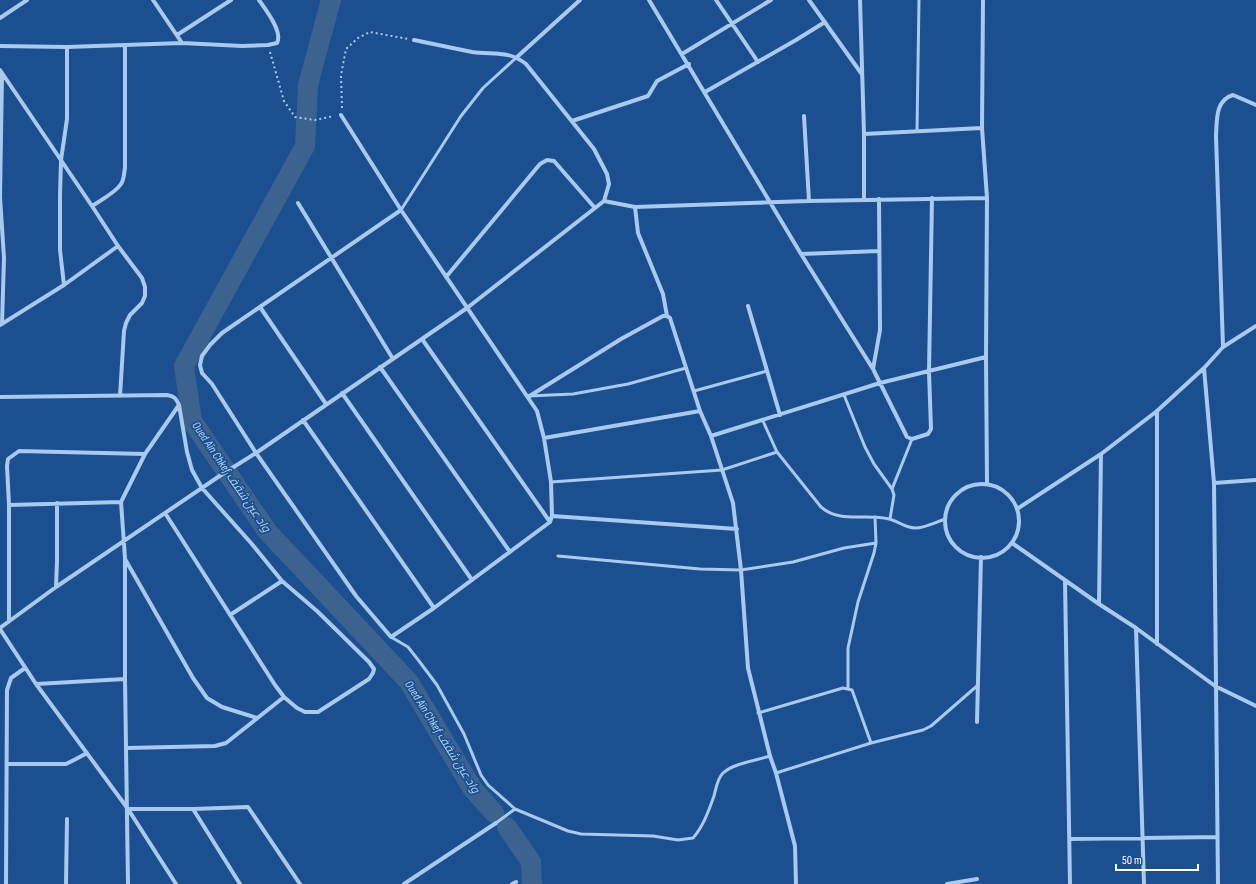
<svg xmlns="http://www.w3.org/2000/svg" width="1256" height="884" font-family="'Sofia Sans Condensed',Cairo,sans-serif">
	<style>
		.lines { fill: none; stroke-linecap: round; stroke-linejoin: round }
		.river { stroke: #3c6290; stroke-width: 20 }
		.path { stroke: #a9c9ee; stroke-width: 2; stroke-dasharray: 2 3; stroke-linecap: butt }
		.lane { stroke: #a9c9ee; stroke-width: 3 }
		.street { stroke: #a9c9ee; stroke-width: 4 }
		.labels { text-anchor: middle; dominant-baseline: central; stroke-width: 3.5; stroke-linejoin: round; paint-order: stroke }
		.water-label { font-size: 12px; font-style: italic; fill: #b5d3f5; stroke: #1b4f8f }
	</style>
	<rect width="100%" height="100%" fill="#1b4f8f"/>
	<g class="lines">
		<path class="river" d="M331 0 308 85 305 146 184 366 192 421 267 531 409 682 472 788 494 813
			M507 827 531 862 532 884"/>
		<path class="path" d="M270 52 284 101 295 117 315 120 334 116
			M342 108 341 75 346 49 358 38 370 32 408 39"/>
		<path class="lane" d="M917 131 919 0
			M401 210 461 116 483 88 517 57
			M694 391 767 371
			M844 395 865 447 874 464 892 489 894 495 890 519
			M529 396 573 394 628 384 686 368
			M763 421 777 452 821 507C841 524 865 513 889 519 898 521 905 528 915 528 925 528 936 522 945 519
			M551 482 722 470 777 452
			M892 489 912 439
			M558 556 700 569 741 570 793 562 844 548 876 543
			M391 637 408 647 419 661 437 685 464 734 481 775 488 785 515 809 568 831 581 834 653 836 678 840 693 838C703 827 709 810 714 796 716 789 717 779 723 773 734 763 755 761 770 756
			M848 688V648L858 602 874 553 876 543 875 517
			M758 713 843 688 852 690 871 743
			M776 773 871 743 923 730 931 726 977 686
			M496 823 515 809"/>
		<path class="street" d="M153 0 182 43
			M649 0 801 254 873 369 907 437 912 439 928 434 931 429 929 372 932 198
			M716 0 758 62
			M809 0 861 73
			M860 0 864 134V200
			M983 0 982 128 987 198 986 357 987 484
			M0 18 27 0
			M177 35 231 0
			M0 46 67 47 182 43 242 46 268 45 277 43C283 32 266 10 259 0
			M682 54 771 0
			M517 57 580 0
			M0 70 92 206 118 246 142 278 145 287V296L142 303 130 315 126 323 124 331 120 396
			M705 92 796 40 825 22
			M341 115 401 210 537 411 544 438 551 482 552 516 550 522 434 608 391 637 356 596 256 453 212 384 202 373 200 365 202 356 210 345 222 333 401 210
			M804 116 809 201
			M572 121 648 96 657 81 689 64
			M864 134 982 128
			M604 201 635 207 809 201 987 198
			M298 203 393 359
			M92 206C101 200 115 193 121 184 124 180 124 173 125 168V46
			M635 207 638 233 663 294 667 316
			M801 254 879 251
			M446 277 540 164 547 160 554 161 595 208
			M64 285 60 250V195L61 160 67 119V47
			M748 306 780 415
			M260 307 326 404
			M2 324 4 258 0 197 2 74
			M0 325 64 285 118 246
			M422 339 550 522
			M1223 347 1216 136C1217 121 1215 100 1233 95L1256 105
			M380 367 510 552
			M1204 368 1214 483 1218 884
			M873 369 880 330 879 199
			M342 393 472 580
			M0 397 167 395C174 396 176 398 179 405L145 454 121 502 125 558V679L128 884
			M528 397 621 339 663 316H667L670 318 700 411 711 436
			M1157 411V644
			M303 420 434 608
			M544 438 700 411
			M1214 483 1256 480
			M945 521a37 37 0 1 1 74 0a37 37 0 1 1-74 0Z
			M9 505 121 502
			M1017 509 1101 454 1157 411 1204 368 1223 347 1256 326
			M165 513 275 685 284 697 297 708 305 712H318L369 679 373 673 374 669 369 662 317 611 282 581 251 543 202 488 192 470 187 452 179 405
			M552 516 737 529
			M1012 543 1099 604 1136 628 1215 686 1256 706
			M125 559 193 678 207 698 222 707 257 718
			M1065 581 1070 884
			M56 587 57 561V503
			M1099 604 1101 454
			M230 615 282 581
			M9 621V505L7 466 8 459 19 451 145 454
			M1136 628 1144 884
			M36 684 125 679
			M977 722 981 557
			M127 748 215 746 226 743 284 697
			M7 764H66L76 759 87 753
			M128 809H193L248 807 300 884
			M193 809 240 884
			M1070 839 1217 837
			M6 884 7 690 11 678 25 668
			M66 884 67 819
			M176 884 128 809 36 684 0 629V628L56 587 221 475 256 453 467 308 604 201 609 184 607 174 594 149 526 64C509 50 493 55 472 52 453 48 434 44 414 40
			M404 884 496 823
			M512 884 516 882
			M796 884 795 846 776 773 770 756 748 668 741 570 733 503 711 436 880 383 986 357
			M947 884 977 879"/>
	</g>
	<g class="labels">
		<g class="water-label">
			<text transform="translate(231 477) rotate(56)">Oued Aïn Chkef واد عين شقف</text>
			<text transform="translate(442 737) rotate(58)">Oued Aïn Chkef واد عين شقف</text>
		</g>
	</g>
	<path d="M1116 864v6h82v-6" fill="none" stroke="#ffffff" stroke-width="2"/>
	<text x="1122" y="864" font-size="12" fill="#ffffff" stroke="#1b4f8f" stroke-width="3" paint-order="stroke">50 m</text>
</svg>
